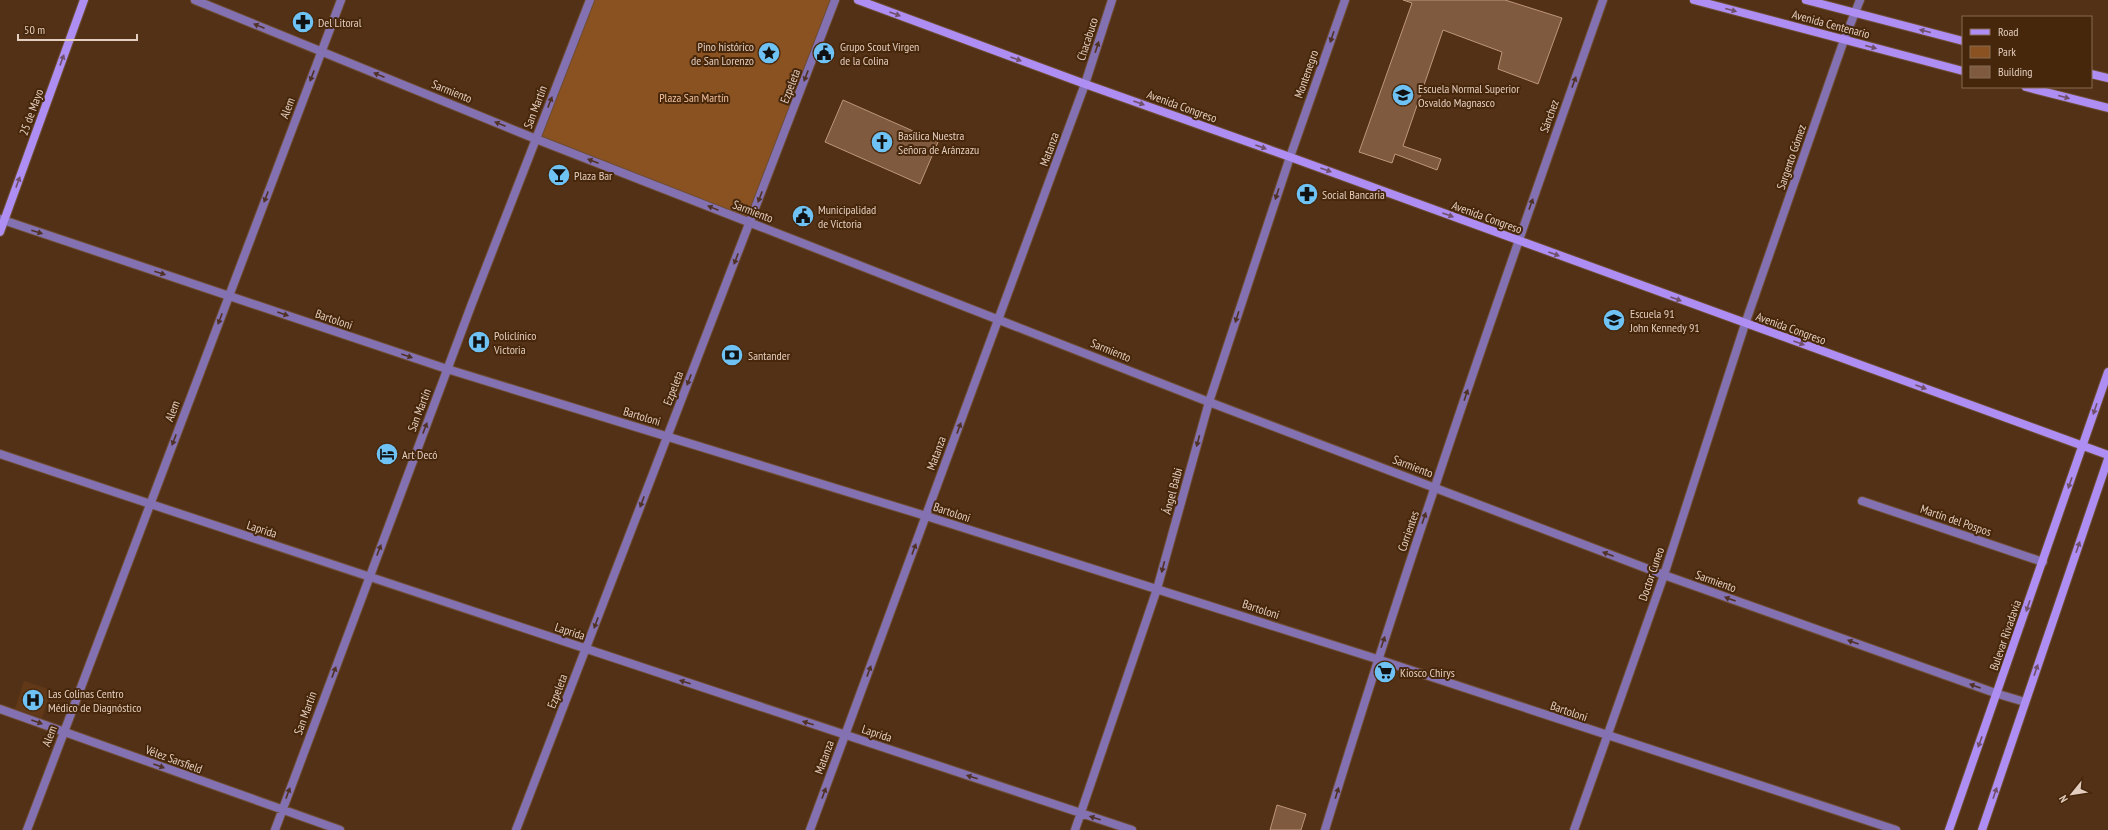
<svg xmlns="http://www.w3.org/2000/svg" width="2108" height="830" font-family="'PT Sans Narrow',sans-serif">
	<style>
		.built { fill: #613918 }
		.green { fill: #8a5121 }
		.building { fill: #7f5a3f; stroke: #be9679 }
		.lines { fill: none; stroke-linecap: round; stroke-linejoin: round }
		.street-casing { stroke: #6d4d34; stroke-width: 10 }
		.secondary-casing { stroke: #6d4d34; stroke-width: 10 }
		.street { stroke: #8471b1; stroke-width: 8 }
		.secondary { stroke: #ae8ef3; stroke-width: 8 }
		.oneway { fill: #705068 }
		.oneway2 { fill: #503224 }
		.labels { text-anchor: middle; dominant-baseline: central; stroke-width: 4; stroke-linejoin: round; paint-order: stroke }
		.poi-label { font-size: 12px; fill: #e4cebf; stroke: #47270b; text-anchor: start }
		.street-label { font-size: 12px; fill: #e4cebf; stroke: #47270b }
		.park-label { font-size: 12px; fill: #f2c09d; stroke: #47270b }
	</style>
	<rect width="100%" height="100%" fill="#533116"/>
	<path class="built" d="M24 681 51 690 42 718 15 709Z"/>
	<path class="green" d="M590 0H835L750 223 536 139Z"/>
	<path class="building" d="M1403 0H1505L1562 18 1538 84 1498 69 1502 52 1443 30 1403 146 1441 159 1437 170 1395 154 1392 163 1359 152 1412 3Z
		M843 100 938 142 920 184 825 142Z
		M1277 805 1306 814 1301 830H1270Z"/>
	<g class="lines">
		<g class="street-casing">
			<path id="street" d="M195 0 536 139 1209 402 1664 575 1998 694 2025 702
				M0 219 447 369 926 516 1377 659 1896 830
				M0 454 1132 830
				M1862 501 2043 562
				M0 709 340 830
				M27 830 341 0
				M275 830 471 306 590 0
				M516 830 835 0
				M810 830 1085 84 1112 0
				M1075 830 1157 589 1209 402 1290 157 1345 0
				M1325 830C1410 551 1506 275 1603 0
				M1574 830 1664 575 1745 324 1844 40 1860 0"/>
		</g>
		<g class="secondary-casing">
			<path id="secondary" d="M858 0 1085 84 1290 157 2108 455
				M1694 0 1963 71
				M1806 0 1963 41
				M2091 74 2108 78
				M2026 87 2108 108
				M0 232 84 0
				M1949 830 2108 372
				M1982 830 2108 459"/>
		</g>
		<use href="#street" class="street"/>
		<use href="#secondary" class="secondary"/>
	</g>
	<defs><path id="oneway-solid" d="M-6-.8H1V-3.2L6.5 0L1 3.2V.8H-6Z"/></defs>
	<g class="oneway">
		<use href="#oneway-solid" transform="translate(1731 10) rotate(15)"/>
		<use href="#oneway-solid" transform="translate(895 14) rotate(20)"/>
		<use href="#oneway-solid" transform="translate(1925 31) rotate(-166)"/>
		<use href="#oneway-solid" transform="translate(1871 47) rotate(15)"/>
		<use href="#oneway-solid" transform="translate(1016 59) rotate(20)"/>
		<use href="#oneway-solid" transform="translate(62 60) rotate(-70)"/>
		<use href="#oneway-solid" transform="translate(2064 97) rotate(15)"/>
		<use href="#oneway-solid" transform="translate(1139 103) rotate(20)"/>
		<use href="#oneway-solid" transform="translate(1261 147) rotate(20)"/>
		<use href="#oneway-solid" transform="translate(1326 170) rotate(20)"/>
		<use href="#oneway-solid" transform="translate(18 182) rotate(-70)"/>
		<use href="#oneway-solid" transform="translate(1448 215) rotate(20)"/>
		<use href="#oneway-solid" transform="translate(1554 254) rotate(20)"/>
		<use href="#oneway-solid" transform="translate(1676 299) rotate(20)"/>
		<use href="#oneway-solid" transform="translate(1799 343) rotate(20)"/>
		<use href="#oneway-solid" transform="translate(1921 387) rotate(20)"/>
		<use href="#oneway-solid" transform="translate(2095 409) rotate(109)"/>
		<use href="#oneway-solid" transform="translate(2070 483) rotate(109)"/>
		<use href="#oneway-solid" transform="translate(2078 547) rotate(-71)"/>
		<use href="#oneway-solid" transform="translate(2028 606) rotate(109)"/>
		<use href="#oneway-solid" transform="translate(2036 670) rotate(-71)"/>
		<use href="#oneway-solid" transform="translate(1980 742) rotate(110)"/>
		<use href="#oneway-solid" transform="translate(1995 793) rotate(-71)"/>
	</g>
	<g class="oneway2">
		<use href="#oneway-solid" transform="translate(259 26) rotate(-158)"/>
		<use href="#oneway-solid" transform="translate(1332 37) rotate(109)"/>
		<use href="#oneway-solid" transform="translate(1097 47) rotate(-72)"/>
		<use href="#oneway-solid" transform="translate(379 75) rotate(-158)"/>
		<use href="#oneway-solid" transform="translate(312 76) rotate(111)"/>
		<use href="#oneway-solid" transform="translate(806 76) rotate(111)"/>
		<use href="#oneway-solid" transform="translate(1574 82) rotate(-70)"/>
		<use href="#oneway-solid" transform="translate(550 102) rotate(-69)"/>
		<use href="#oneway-solid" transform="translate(500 124) rotate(-158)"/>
		<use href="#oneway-solid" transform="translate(593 161) rotate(-159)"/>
		<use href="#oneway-solid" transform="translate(1277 194) rotate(108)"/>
		<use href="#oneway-solid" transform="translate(266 197) rotate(111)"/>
		<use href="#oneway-solid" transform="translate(760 197) rotate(111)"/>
		<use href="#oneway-solid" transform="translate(1531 204) rotate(-70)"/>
		<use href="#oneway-solid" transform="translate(713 208) rotate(-158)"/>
		<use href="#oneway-solid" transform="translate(37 232) rotate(18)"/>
		<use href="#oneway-solid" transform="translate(736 259) rotate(111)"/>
		<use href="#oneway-solid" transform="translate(160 273) rotate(18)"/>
		<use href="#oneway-solid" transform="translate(283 314) rotate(19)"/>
		<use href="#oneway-solid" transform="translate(1237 317) rotate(108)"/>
		<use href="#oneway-solid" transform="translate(220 319) rotate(111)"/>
		<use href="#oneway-solid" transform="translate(407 356) rotate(19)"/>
		<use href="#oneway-solid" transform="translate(689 380) rotate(111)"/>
		<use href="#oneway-solid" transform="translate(1466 395) rotate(-71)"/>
		<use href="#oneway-solid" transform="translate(425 428) rotate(-69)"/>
		<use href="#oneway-solid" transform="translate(959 428) rotate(-70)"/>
		<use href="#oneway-solid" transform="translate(174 440) rotate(111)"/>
		<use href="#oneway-solid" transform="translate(1198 441) rotate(105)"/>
		<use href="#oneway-solid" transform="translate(642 502) rotate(111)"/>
		<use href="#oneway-solid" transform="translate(1424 518) rotate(-71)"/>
		<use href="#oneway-solid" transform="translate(914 549) rotate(-70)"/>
		<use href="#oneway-solid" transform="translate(379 550) rotate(-69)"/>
		<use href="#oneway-solid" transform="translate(1608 554) rotate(-159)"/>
		<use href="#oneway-solid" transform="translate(1163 567) rotate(105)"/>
		<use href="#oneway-solid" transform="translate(1730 599) rotate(-160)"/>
		<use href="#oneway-solid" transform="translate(596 623) rotate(111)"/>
		<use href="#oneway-solid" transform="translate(1383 642) rotate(-71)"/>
		<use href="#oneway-solid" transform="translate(1853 642) rotate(-160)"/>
		<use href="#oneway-solid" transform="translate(869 671) rotate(-70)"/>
		<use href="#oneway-solid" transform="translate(334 672) rotate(-70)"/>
		<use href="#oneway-solid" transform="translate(685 682) rotate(-162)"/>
		<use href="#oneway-solid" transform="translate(1975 686) rotate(-160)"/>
		<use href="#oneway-solid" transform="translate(37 722) rotate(20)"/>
		<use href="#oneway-solid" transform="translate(808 723) rotate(-162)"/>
		<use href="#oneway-solid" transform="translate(159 766) rotate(20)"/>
		<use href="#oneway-solid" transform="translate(972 777) rotate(-162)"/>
		<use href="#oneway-solid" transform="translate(288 793) rotate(-70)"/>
		<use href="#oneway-solid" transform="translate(824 793) rotate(-70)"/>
		<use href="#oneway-solid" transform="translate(1337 793) rotate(-73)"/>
		<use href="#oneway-solid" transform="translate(1095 818) rotate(-162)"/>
	</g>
	<defs>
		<g id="pharmacy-disc" transform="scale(1.15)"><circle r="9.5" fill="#6fc2f4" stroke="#47270b"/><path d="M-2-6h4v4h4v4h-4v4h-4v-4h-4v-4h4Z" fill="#111"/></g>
		<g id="sight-disc" transform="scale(1.15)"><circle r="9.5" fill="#6fc2f4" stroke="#47270b"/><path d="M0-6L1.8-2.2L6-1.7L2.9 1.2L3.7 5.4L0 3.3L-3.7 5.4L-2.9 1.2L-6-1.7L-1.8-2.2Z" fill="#111"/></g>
		<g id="civic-disc" transform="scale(1.15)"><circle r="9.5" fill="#6fc2f4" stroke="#47270b"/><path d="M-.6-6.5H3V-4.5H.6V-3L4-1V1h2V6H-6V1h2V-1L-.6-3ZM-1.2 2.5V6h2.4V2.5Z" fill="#111"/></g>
		<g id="school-disc" transform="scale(1.15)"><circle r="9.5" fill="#6fc2f4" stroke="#47270b"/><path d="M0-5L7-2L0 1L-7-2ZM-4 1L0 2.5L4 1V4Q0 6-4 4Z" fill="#111"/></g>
		<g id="church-disc" transform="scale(1.15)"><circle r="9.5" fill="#6fc2f4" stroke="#47270b"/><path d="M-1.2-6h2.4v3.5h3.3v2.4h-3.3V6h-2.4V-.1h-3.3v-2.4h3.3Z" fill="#111"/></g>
		<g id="bar-disc" transform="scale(1.15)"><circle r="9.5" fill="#6fc2f4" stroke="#47270b"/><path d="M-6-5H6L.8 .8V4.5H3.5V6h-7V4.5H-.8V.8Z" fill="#111"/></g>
		<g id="hospital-disc" transform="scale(1.15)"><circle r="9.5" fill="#6fc2f4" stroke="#47270b"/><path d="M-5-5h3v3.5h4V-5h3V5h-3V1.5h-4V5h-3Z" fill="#111"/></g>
		<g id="bank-disc" transform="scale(1.15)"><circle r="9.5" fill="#6fc2f4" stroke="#47270b"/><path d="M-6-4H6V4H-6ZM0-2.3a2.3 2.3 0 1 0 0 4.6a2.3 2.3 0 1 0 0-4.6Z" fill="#111"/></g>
		<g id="hotel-disc" transform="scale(1.15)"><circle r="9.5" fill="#6fc2f4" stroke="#47270b"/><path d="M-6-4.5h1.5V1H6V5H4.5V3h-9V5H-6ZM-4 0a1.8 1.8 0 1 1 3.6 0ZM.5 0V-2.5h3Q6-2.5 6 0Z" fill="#111"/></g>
		<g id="supermarket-disc" transform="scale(1.15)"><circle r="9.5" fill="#6fc2f4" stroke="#47270b"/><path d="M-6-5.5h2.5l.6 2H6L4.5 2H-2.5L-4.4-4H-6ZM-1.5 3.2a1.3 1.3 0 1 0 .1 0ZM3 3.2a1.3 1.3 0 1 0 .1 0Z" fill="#111"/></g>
	</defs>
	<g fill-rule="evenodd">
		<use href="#pharmacy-disc" x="303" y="22"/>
		<use href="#sight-disc" x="769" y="53"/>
		<use href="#civic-disc" x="824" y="53"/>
		<use href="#school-disc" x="1403" y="95"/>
		<use href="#church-disc" x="882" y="142"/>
		<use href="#bar-disc" x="559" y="175"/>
		<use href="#pharmacy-disc" x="1307" y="194"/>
		<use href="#civic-disc" x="803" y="216"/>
		<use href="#school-disc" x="1614" y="320"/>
		<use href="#hospital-disc" x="479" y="342"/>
		<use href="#bank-disc" x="732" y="355"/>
		<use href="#hotel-disc" x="387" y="454"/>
		<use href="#supermarket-disc" x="1385" y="672"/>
		<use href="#hospital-disc" x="33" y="700"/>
	</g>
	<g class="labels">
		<g class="poi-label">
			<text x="318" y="22">Del Litoral</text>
			<text x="754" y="46" text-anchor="end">Pino histórico<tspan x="754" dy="14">de San Lorenzo</tspan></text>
			<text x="840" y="46">Grupo Scout Virgen<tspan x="840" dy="14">de la Colina</tspan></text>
			<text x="1418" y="88">Escuela Normal Superior<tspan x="1418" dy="14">Osvaldo Magnasco</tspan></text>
			<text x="898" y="135">Basílica Nuestra<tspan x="898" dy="14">Señora de Aránzazu</tspan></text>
			<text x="574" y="175">Plaza Bar</text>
			<text x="1322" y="194">Social Bancaria</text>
			<text x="818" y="209">Municipalidad<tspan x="818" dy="14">de Victoria</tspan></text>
			<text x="1630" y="313">Escuela 91<tspan x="1630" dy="14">John Kennedy 91</tspan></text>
			<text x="494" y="335">Policlínico<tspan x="494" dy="14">Victoria</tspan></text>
			<text x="748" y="355">Santander</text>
			<text x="402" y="454">Art Decó</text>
			<text x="1400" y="672">Kiosco Chirys</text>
			<text x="48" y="693">Las Colinas Centro<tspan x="48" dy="14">Médico de Diagnóstico</tspan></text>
		</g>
		<g class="street-label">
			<text transform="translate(1831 24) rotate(15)">Avenida Centenario</text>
			<text transform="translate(1087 39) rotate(-72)">Chacabuco</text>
			<text transform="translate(1306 74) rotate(-71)">Montenegro</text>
			<text transform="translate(790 86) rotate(-69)">Ezpeleta</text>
			<text transform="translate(452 91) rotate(22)">Sarmiento</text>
			<text transform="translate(1182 106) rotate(20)">Avenida Congreso</text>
			<text transform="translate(535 107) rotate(-69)">San Martín</text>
			<text transform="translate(287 108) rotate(-69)">Alem</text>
			<text transform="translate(31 112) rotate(-70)">25 de Mayo</text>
			<text transform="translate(1549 116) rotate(-70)">Sánchez</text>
			<text transform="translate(1049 149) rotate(-70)">Matanza</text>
			<text transform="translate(1791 157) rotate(-71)">Sargento Gómez</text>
			<text transform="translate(753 211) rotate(21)">Sarmiento</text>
			<text transform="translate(1487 217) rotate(20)">Avenida Congreso</text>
			<text transform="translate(334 319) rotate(19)">Bartoloni</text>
			<text transform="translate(1791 328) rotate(20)">Avenida Congreso</text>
			<text transform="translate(1111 350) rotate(22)">Sarmiento</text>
			<text transform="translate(673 388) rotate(-69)">Ezpeleta</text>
			<text transform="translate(419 410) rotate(-69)">San Martín</text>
			<text transform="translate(172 411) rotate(-69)">Alem</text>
			<text transform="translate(642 416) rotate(17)">Bartoloni</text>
			<text transform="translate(936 453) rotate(-70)">Matanza</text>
			<text transform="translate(1413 466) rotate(21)">Sarmiento</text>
			<text transform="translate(1172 491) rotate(-75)">Ángel Balbi</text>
			<text transform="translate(952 512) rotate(18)">Bartoloni</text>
			<text transform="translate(1956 520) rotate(19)">Martín del Pospos</text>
			<text transform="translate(262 529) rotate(18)">Laprida</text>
			<text transform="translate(1408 531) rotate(-71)">Corrientes</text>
			<text transform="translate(1651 574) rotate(-71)">Doctor Cuneo</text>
			<text transform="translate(1716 581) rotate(20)">Sarmiento</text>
			<text transform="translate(1261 609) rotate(18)">Bartoloni</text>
			<text transform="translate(570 631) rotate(18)">Laprida</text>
			<text transform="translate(2005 635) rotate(-71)">Bulevar Rivadavia</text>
			<text transform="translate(557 691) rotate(-69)">Ezpeleta</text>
			<text transform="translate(1569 711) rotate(19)">Bartoloni</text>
			<text transform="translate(305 713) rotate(-70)">San Martín</text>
			<text transform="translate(877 733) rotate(18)">Laprida</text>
			<text transform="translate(49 736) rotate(-69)">Alem</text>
			<text transform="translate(824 757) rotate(-70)">Matanza</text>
			<text transform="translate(174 759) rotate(20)">Vélez Sarsfield</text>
		</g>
		<g class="park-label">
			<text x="694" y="97">Plaza San Martín</text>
		</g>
	</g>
	<rect x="1962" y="16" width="130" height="72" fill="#47270b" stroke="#866a53"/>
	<rect x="1970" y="29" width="20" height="6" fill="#ae8ef3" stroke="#866a53"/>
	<text x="1998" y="36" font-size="12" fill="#e4cebf">Road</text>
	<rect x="1970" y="46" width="20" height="12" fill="#8a5121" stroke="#866a53"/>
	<text x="1998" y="56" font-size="12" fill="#e4cebf">Park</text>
	<rect x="1970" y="66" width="20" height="12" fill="#7f5a3f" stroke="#866a53"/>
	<text x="1998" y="76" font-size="12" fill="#e4cebf">Building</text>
	<g transform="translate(2072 794) rotate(240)" stroke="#47270b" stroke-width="3" paint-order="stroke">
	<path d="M0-3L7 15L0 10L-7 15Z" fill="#e4cebf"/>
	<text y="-6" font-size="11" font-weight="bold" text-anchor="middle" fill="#e4cebf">N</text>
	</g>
	<path d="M18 34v6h119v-6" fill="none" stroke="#e4cebf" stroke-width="2"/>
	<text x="24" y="34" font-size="12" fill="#e4cebf" stroke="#47270b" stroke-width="3" paint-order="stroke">50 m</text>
</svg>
